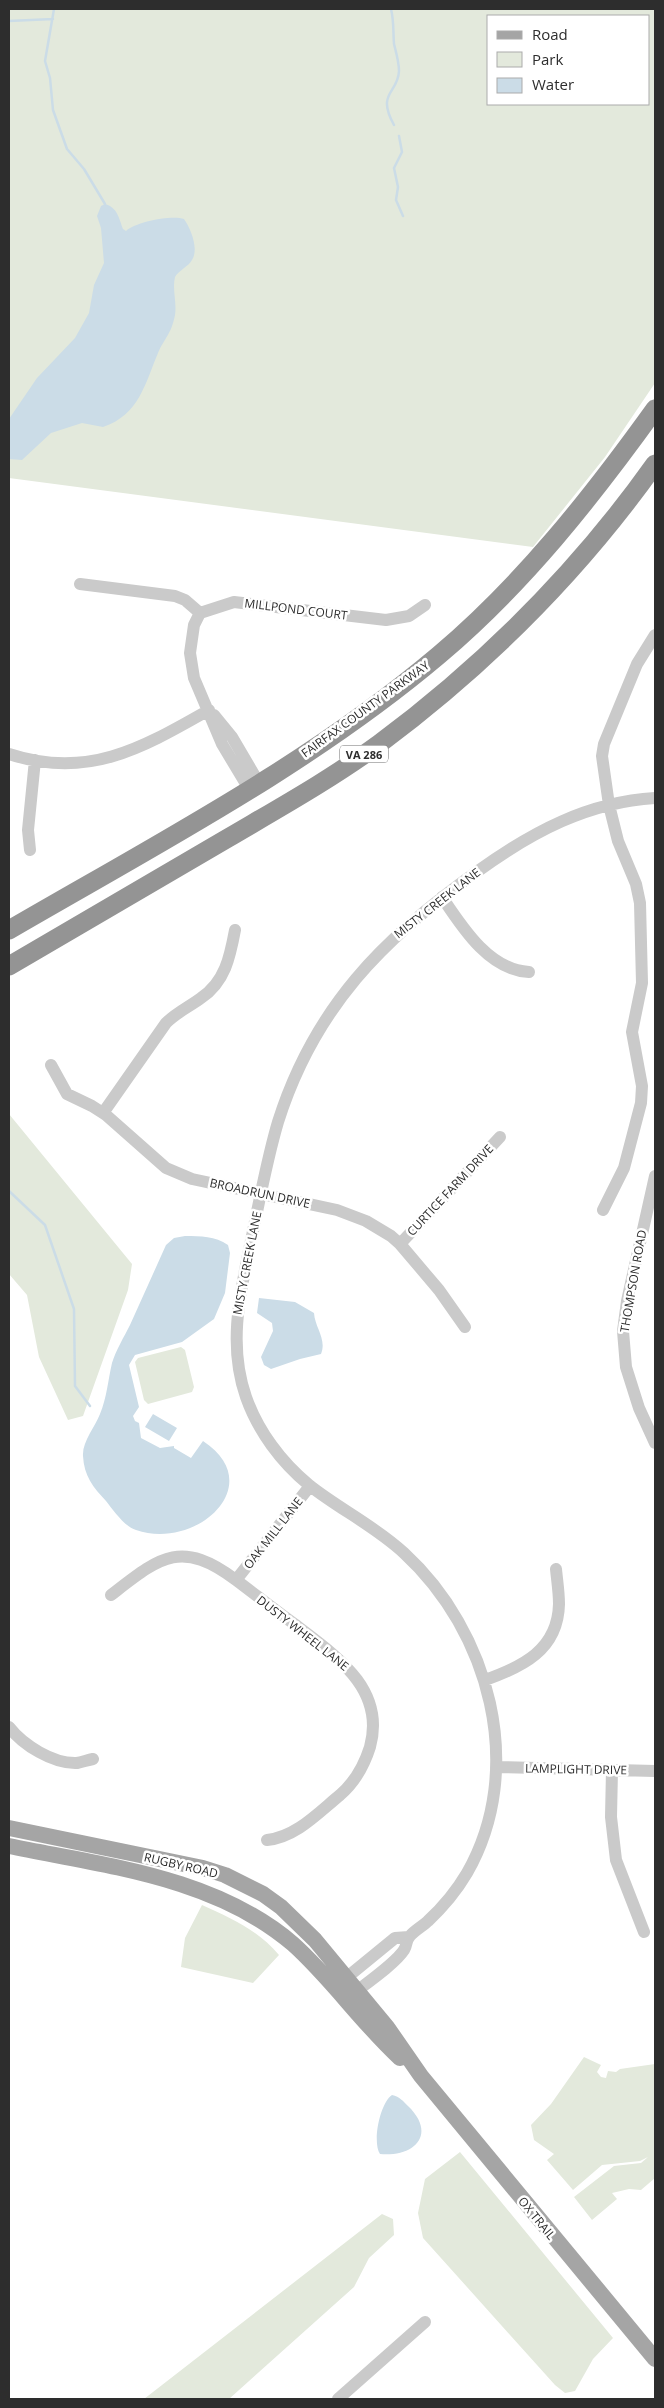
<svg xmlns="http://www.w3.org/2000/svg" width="664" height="2408" font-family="'Open Sans',sans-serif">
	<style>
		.green { fill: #e3e9dc; fill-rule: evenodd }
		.water { fill: #cbdce7 }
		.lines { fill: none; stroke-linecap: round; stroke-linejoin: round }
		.stream { stroke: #cbdce7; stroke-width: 2.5 }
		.minor { stroke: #cacaca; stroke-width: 12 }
		.major { stroke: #a5a5a5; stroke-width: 16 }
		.highway { stroke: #949494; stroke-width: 19 }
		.labels { text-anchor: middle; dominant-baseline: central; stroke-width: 5; stroke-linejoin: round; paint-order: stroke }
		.shield { fill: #fff; stroke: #6c6c6c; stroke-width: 1 }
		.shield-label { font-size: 11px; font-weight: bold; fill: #2d2d2d }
		.street-label { font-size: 12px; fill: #2d2d2d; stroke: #fff }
	</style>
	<rect width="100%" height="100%" fill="#fff"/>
	<path class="green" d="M9 9H655V383L605 457 533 547 9 478ZM488 16H648V104H488Z
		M9 1114 132 1264 128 1290 83 1416 68 1420 39 1357 27 1295 9 1274Z
		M181 1347 185 1350 194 1387 192 1392 148 1404 144 1400 135 1362 138 1358Z
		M202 1905C231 1918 258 1930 279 1955L253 1983 181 1967 185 1938Z
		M584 2057 601 2065 597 2072 601 2077 606 2078 608 2071 616 2072 620 2069 655 2064V2178L641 2190 629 2189 612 2193 617 2199 592 2220 574 2197 614 2166 641 2163 648 2157 640 2161 602 2165 573 2190 547 2160 554 2154 534 2140 531 2125 551 2104Z
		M460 2152 613 2338 593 2359 575 2391 565 2393 555 2385 423 2238 418 2213 425 2179Z
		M382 2214 393 2219 394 2235 369 2258 354 2287 229 2399H144Z"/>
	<path class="water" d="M105 204C117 207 119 218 123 229L126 231C136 222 171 215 184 219 191 229 199 249 192 260 188 267 179 270 175 277 172 289 177 302 175 315 171 335 165 337 158 353 145 384 139 415 103 427L82 423 51 433 22 460 9 459V419L37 378 75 338 89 313 94 285 104 263 101 228 97 216 101 206Z
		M185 1236C201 1236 215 1236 228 1245L230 1253 225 1293 214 1319 182 1342 135 1355 129 1365 139 1407 133 1416 135 1421 139 1423 141 1438 160 1448 174 1446V1448L191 1458 203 1441C270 1485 195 1551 136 1530 125 1527 113 1510 106 1501 93 1487 84 1476 83 1456 82 1442 95 1427 100 1414 107 1397 108 1380 112 1363 116 1350 124 1337 130 1325 142 1298 154 1272 166 1245L174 1238Z
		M259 1298 295 1302 314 1313C315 1328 327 1339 321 1354L300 1359 271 1369 264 1365 261 1357 273 1331 272 1323 257 1313Z
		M153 1414 177 1428 169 1441 145 1427Z
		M392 2095C400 2097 403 2101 408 2106 437 2134 415 2157 380 2154 372 2142 380 2103 392 2095Z"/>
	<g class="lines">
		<path class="stream" d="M54 9 45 61 50 78 53 110 67 149 84 169 105 204
			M391 9C394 21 393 31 394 44 396 52 399 62 399 71 398 94 376 92 394 125
			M9 21 53 19
			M399 136 402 152 394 168 398 187 396 200 403 216
			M9 1191 45 1225 74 1309 75 1386 90 1406"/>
		<path class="minor" d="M80 584 175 596 185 600 200 613 234 602 386 620 409 616 425 605
			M200 613 194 625 190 653 194 678 222 744 249 789
			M214 715 232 737 259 783
			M9 754C88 780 142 748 209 710
			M30 850 28 830 35 760
			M442 897C462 927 489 970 529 972
			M51 1065 67 1094 92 1106 106 1115 166 1168 192 1179 337 1210 366 1221 391 1236 400 1244 439 1290 465 1327
			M103 1113 166 1023C177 1012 189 1007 201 998 225 982 230 957 235 930
			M655 1176 627 1301 623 1331 626 1367 639 1408 655 1443
			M603 1210 624 1168 641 1103 642 1086 632 1032 642 983 640 903 636 884 618 841 609 805 602 756 604 744 637 664 655 635
			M400 1244 500 1137
			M236 1580 310 1486
			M111 1595C159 1558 180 1538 236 1580 256 1595 276 1611 297 1626 336 1656 386 1689 370 1747 364 1766 355 1782 340 1795 318 1813 296 1837 267 1840
			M485 1680C522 1667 558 1650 559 1604 559 1592 557 1580 556 1569
			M9 1727C23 1745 53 1764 77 1763 82 1762 88 1760 93 1759
			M496 1767 655 1771
			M612 1770 611 1817 616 1860 644 1932
			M340 1983 395 1938 409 1937
			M350 1996C364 1985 395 1964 404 1950 408 1943 405 1942 410 1936 415 1930 423 1926 428 1921 443 1907 457 1890 467 1873 527 1768 489 1631 404 1553 375 1526 339 1509 309 1485 281 1462 258 1431 246 1397 227 1343 241 1290 252 1236 260 1198 267 1159 278 1122 314 1008 383 938 478 871 532 832 588 802 655 798
			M338 2399 425 2322"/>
		<path class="major" d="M9 1828 203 1868 225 1875 263 1894 281 1907 315 1940 387 2027 421 2076 655 2359
			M9 1846C106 1866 215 1877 293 1944 332 1979 361 2022 400 2058"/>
		<path class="highway" d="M9 930C155 845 309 765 439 655 523 584 591 498 655 409
			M9 966C82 924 155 881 228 838 279 808 331 779 379 744 485 665 579 571 655 464"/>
	</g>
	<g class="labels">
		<rect class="shield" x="340" y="745.5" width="48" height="17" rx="4"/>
		<g class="shield-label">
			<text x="364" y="754">VA 286</text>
		</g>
		<g class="street-label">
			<text transform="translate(296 609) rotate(7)">MILLPOND COURT</text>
			<text transform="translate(365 709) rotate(-36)">FAIRFAX COUNTY PARKWAY</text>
			<text transform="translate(437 903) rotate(-38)">MISTY CREEK LANE</text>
			<text transform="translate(450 1190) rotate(-47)">CURTICE FARM DRIVE</text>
			<text transform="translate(260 1193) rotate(12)">BROADRUN DRIVE</text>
			<text transform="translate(247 1263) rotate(-79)">MISTY CREEK LANE</text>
			<text transform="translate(633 1281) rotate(-80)">THOMPSON ROAD</text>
			<text transform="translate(273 1533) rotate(-52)">OAK MILL LANE</text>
			<text transform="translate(303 1633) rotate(38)">DUSTY WHEEL LANE</text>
			<text transform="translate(576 1769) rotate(1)">LAMPLIGHT DRIVE</text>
			<text transform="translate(181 1865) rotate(13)">RUGBY ROAD</text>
			<text transform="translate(537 2218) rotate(51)">OX TRAIL</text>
		</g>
	</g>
	<rect width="664" height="2408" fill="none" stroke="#2d2d2d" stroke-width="20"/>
	<rect x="487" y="15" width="162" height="90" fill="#ffffff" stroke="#ababab"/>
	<rect x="497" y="31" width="25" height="8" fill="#a5a5a5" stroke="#ababab"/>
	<text x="532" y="40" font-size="15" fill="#2d2d2d">Road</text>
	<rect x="497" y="52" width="25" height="15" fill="#e3e9dc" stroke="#ababab"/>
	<text x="532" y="65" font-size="15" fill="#2d2d2d">Park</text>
	<rect x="497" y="78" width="25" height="15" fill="#cbdce7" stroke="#ababab"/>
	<text x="532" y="90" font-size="15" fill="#2d2d2d">Water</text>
</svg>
